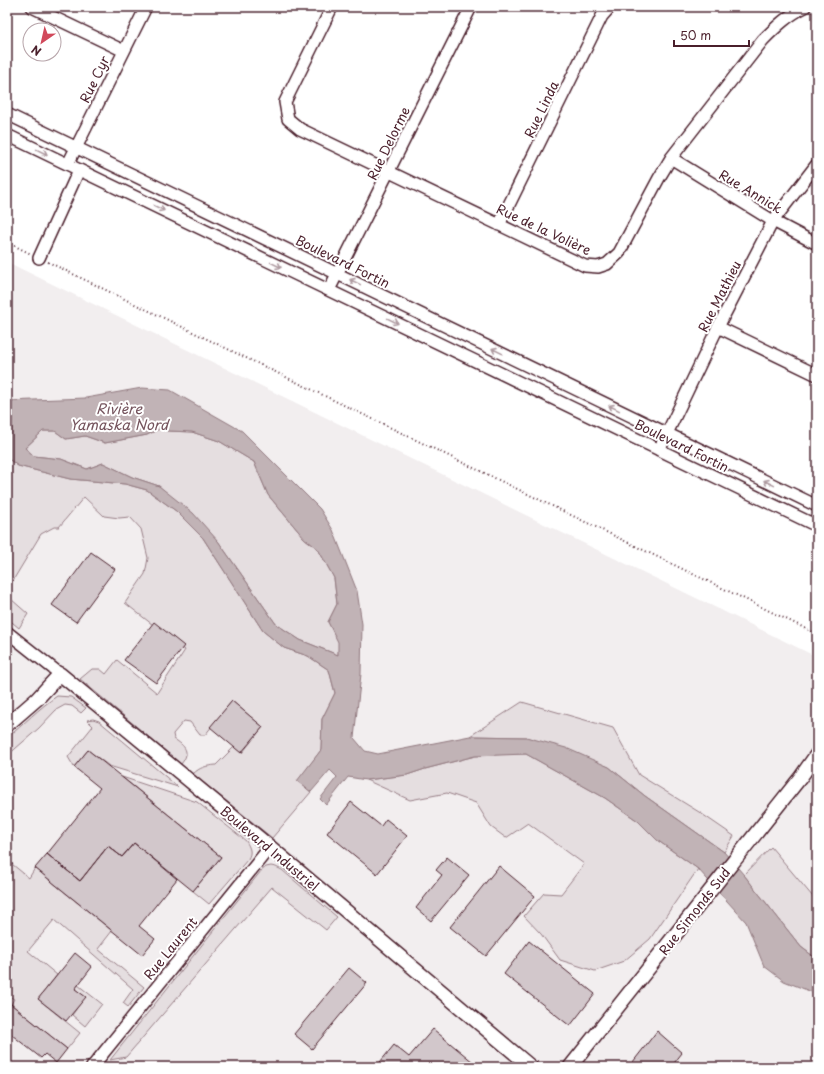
<svg xmlns="http://www.w3.org/2000/svg" width="824" height="1074" font-family="'Playpen Sans',sans-serif">
	<style>
		.built { fill: #f2eeef }
		.green { fill: #e5dee0; stroke: #987e86 }
		.water { fill: #c1b3b6; stroke: #91787e; fill-rule: evenodd }
		.building { fill: #d2c7cb; stroke: #4a1f2b }
		.lines { fill: none; stroke-linecap: round; stroke-linejoin: round }
		.minor-casing { stroke: #4a1f2b; stroke-width: 14 }
		.tertiary-casing { stroke: #4a1f2b; stroke-width: 16 }
		.path { stroke: #4a1f2b; stroke-width: 2; stroke-dasharray: 1 3; stroke-linecap: butt }
		.minor { stroke: #fff; stroke-width: 11 }
		.tertiary { stroke: #fff; stroke-width: 13 }
		.oneway { stroke: #ae9aa0 }
		.labels { text-anchor: middle; dominant-baseline: central; stroke-width: 4; stroke-linejoin: round; paint-order: stroke }
		.street-label { font-size: 13px; fill: #4a1f2b; stroke: #fff }
		.water-label { font-size: 14px; font-style: italic; fill: #74535c; stroke: #fff }
	</style>
	<rect width="100%" height="100%" fill="#fff"/>
	<filter id="ink" filterUnits="userSpaceOnUse"><feTurbulence type="fractalNoise" baseFrequency=".025" numOctaves="2"/><feDisplacementMap in="SourceGraphic" scale="8" xChannelSelector="R" yChannelSelector="G"/><feConvolveMatrix kernelMatrix="1 2 1 2 8 2 1 2 1" color-interpolation-filters="sRGB"/></filter>
	<g filter="url(#ink)">
		<path class="built" d="M7 262 817 657V1067H7Z"/>
		<path class="green" d="M159 429 168 431 192 432 219 441 254 462 268 495 304 538 318 549 334 578 337 604 328 622 339 642 338 655 300 640 276 624 218 541 159 486 132 477 103 463 87 469 61 459 34 456 25 448 43 431H55L66 439 85 436 105 443 147 435Z
			M7 458 18 466 70 479 125 484 147 490 176 511 203 538 263 631 284 648 308 656 329 670 335 693 322 719 321 750 298 781 311 792 272 838 193 774C200 767 206 766 216 765L234 747 242 753 263 727 232 701 205 735H200L190 722 184 721 173 734 174 739C185 746 191 752 181 764L80 679 92 669H100L106 674 117 660 157 693 185 650 125 603 145 574 148 558 141 529 130 517 119 518 104 516 84 497 59 527H54L41 534 9 587 11 599 28 614 19 628 7 618Z
			M57 696 71 697 86 708 81 713 72 706 65 705 56 710 39 728 7 756V738C24 724 39 708 57 696Z
			M522 702 613 728 639 775 699 812 734 836 724 852 645 796 609 767 526 737 470 736Z
			M93 719 99 721 178 787 109 766 88 750 74 767 68 757 93 726 87 720Z
			M505 754H526L605 798 638 821 657 840 698 869 650 939 624 961 595 971 560 960 541 934 524 916 544 893 561 894 584 864 528 823 506 838 491 827 476 803 447 793 410 800 366 780 407 775 425 769 475 756Z
			M122 777 197 802 246 841C250 848 252 852 248 859L209 904 193 891 221 857Z
			M771 847 813 897 817 899V959L801 947 744 875Z
			M7 860 29 878 35 868 112 931 98 949 144 987 128 1007 123 1003 133 989 54 920 28 951 57 975 38 999 80 1033 67 1049 11 1004 14 999 7 995Z
			M271 866 276 867 282 870 337 917 326 930 272 887 126 1057 110 1060 261 871 266 867Z
			M78 985 102 1004 85 1026 72 1015 85 997 75 989Z"/>
		<path class="water" d="M142 388 170 390 242 431 320 509 333 530 357 591 362 624 361 674 354 738 365 751 378 754 470 736 526 737 566 748 609 767 645 796 724 852 744 875 801 947 817 959V994L784 981 764 966 746 922 698 869 657 840 638 821 605 798 526 754 475 756 425 769 407 775 391 777 366 780 348 777 326 805 320 799 337 777 330 770 311 792 297 781 321 750 322 719 335 693 329 670 308 656 284 648 263 631 203 538 176 511 147 490 125 484 70 479 18 466 7 458V401L86 398ZM159 429 168 431 192 432 219 441 254 462 268 495 304 538 318 549 334 578 337 604 328 622 338 642V655L300 640 276 624 218 541 193 513 159 486 132 477 103 463 87 469 61 459 34 456 25 448 43 431H55L66 439 85 436 105 443 147 435Z"/>
		<path class="building" d="M91 552 115 569 76 622 52 605Z
			M154 622 184 646 156 683 124 660Z
			M232 701 263 727 241 753 210 727Z
			M88 750 221 857 193 891 134 843 122 857 108 846 80 881 47 854 100 788 74 767Z
			M351 802 381 826 386 819 407 836 377 874 327 833Z
			M134 843 177 879 139 926 155 939 142 955 35 868 47 854 80 881 108 846 122 857Z
			M447 857 469 875 431 921 416 908 442 875 436 870Z
			M499 866 535 896 486 956 450 927Z
			M529 941 595 994 570 1026 504 974Z
			M75 953 92 967 75 989 86 997 66 1021 38 999Z
			M349 968 367 983 312 1049 294 1034Z
			M7 1001 67 1049 56 1063 45 1054 41 1058 7 1031Z
			M433 1029 479 1067H376L394 1045 409 1057Z
			M657 1031 682 1053 671 1067H629Z"/>
		<g class="lines">
			<g class="minor-casing">
				<path id="minor" d="M32 7 124 51
					M332 7 285 102 288 119 300 129 585 266 598 267 607 264 619 253 659 178 671 158 763 40C776 27 788 15 805 7
					M7 114 817 506
					M7 135 817 526
					M671 158 773 221 817 244
					M68 164 146 7
					M499 225 602 16 610 7
					M39 258 79 170
					M329 290 471 7
					M718 327 817 375
					M659 450 718 327 773 221 817 164
					M7 632 60 674
					M92 1067 270 847"/>
			</g>
			<g class="tertiary-casing">
				<path id="tertiary" d="M7 725 37 699 60 674 270 847 531 1067
					M570 1067 800 778 817 754"/>
			</g>
			<path class="path" d="M7 242 31 254
				M48 262 817 634"/>
			<use href="#minor" class="minor"/>
			<use href="#tertiary" class="tertiary"/>
		</g>
		<defs><path id="oneway-shaft" d="M-6 0H5M1.5-3L5.5 0L1.5 3" fill="none" stroke-width="1.6" stroke-linecap="round" stroke-linejoin="round"/></defs>
		<g class="oneway">
			<use href="#oneway-shaft" transform="translate(42 152) rotate(26)"/>
			<use href="#oneway-shaft" transform="translate(159 208) rotate(26)"/>
			<use href="#oneway-shaft" transform="translate(276 265) rotate(26)"/>
			<use href="#oneway-shaft" transform="translate(355 282) rotate(-154)"/>
			<use href="#oneway-shaft" transform="translate(393 321) rotate(26)"/>
			<use href="#oneway-shaft" transform="translate(497 351) rotate(-154)"/>
			<use href="#oneway-shaft" transform="translate(614 408) rotate(-154)"/>
			<use href="#oneway-shaft" transform="translate(769 483) rotate(-154)"/>
		</g>
	</g>
	<g class="labels">
		<g class="street-label">
			<text transform="translate(94 79) rotate(-64)">Rue Cyr</text>
			<text transform="translate(541 109) rotate(-64)">Rue Linda</text>
			<text transform="translate(388 143) rotate(-64)">Rue Delorme</text>
			<text transform="translate(751 191) rotate(31)">Rue Annick</text>
			<text transform="translate(544 229) rotate(25)">Rue de la Volière</text>
			<text transform="translate(343 261) rotate(26)">Boulevard Fortin</text>
			<text transform="translate(719 296) rotate(-63)">Rue Mathieu</text>
			<text transform="translate(682 445) rotate(26)">Boulevard Fortin</text>
			<text transform="translate(270 848) rotate(40)">Boulevard Industriel</text>
			<text transform="translate(694 911) rotate(-52)">Rue Simonds Sud</text>
			<text transform="translate(170 948) rotate(-51)">Rue Laurent</text>
		</g>
		<g class="water-label">
			<text x="119" y="408">Rivière<tspan x="119" dy="16">Yamaska Nord</tspan></text>
		</g>
	</g>
	<rect width="824" height="1074" fill="none" stroke="#fff" stroke-width="24"/>
	<rect x="12" y="12" width="800" height="1050" fill="none" stroke="#4a1f2b" stroke-width="1.5" filter="url(#ink)"/>
	<g transform="translate(42 42) rotate(214)"><circle r="19" fill="#ffffff" stroke="#b7a5aa"/>
	<path d="M0-3L7 15L0 10L-7 15Z" fill="#d1495b"/>
	<text y="-6" font-size="11" font-weight="bold" text-anchor="middle" fill="#4a1f2b">N</text>
	</g>
	<path d="M674 40v6h75v-6" fill="none" stroke="#4a1f2b" stroke-width="2"/>
	<text x="680" y="40" font-size="12" fill="#4a1f2b" stroke="#ffffff" stroke-width="3" paint-order="stroke">50 m</text>
</svg>
